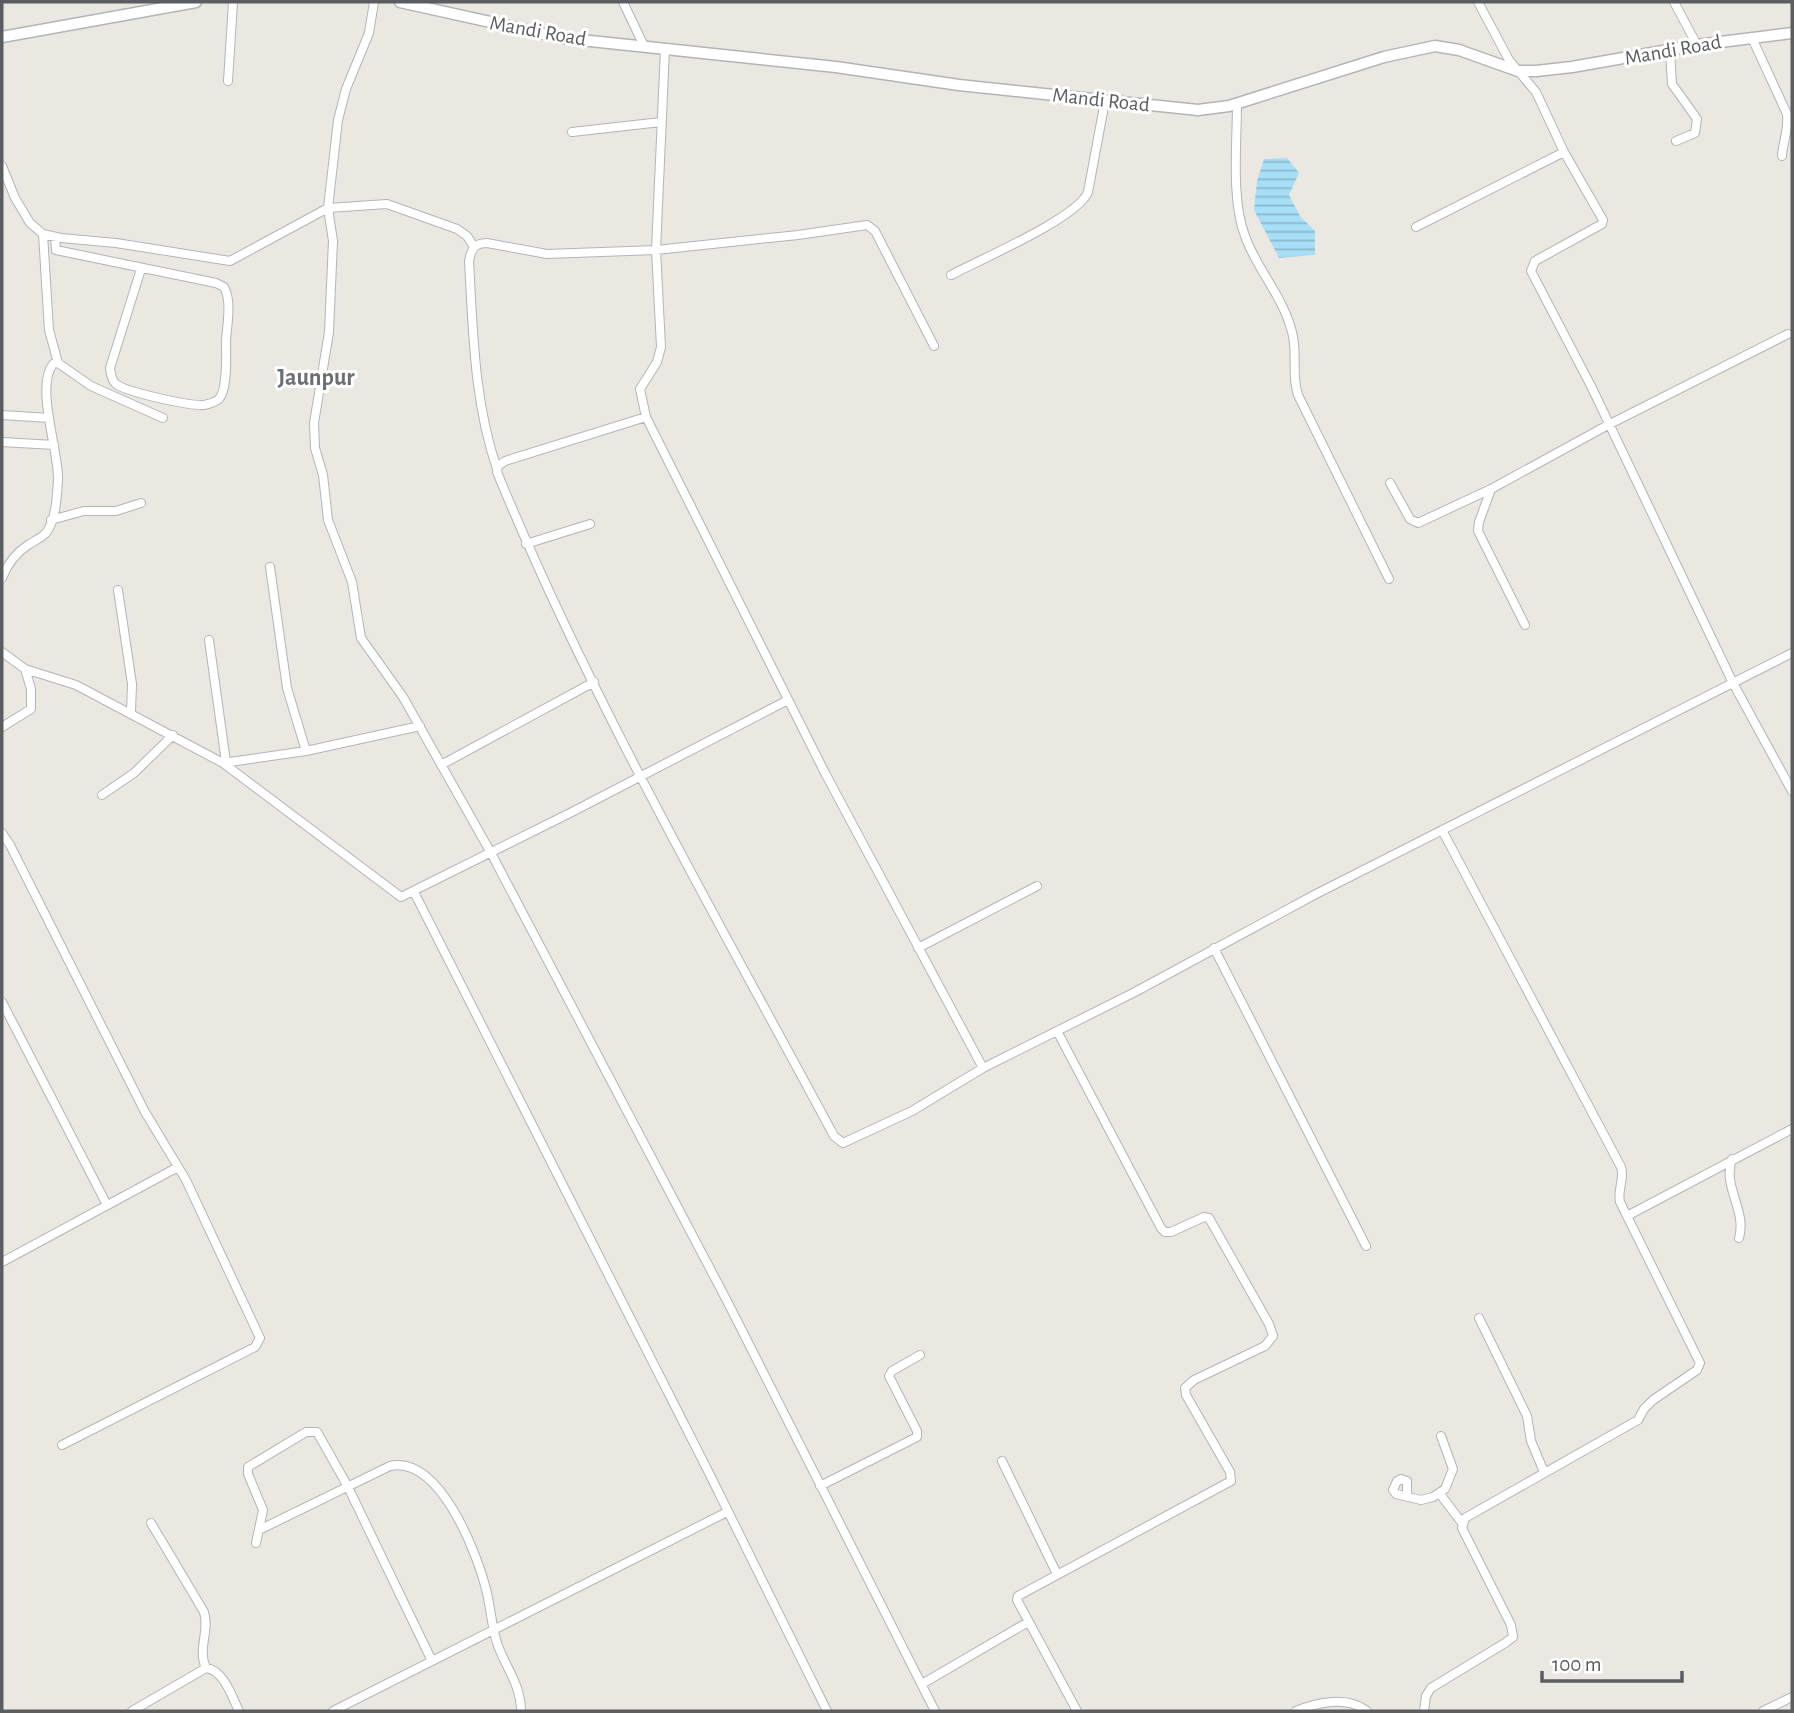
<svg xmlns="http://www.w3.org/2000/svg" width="1794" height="1713" font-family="'Alegreya Sans',sans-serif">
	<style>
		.water { fill: url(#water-rules) }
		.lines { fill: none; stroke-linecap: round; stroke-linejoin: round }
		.street-casing { stroke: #b2b5b8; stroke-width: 10 }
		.secondary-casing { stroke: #b1b5b8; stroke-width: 13 }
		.street { stroke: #fff; stroke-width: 8 }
		.secondary { stroke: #fff; stroke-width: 10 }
		.labels { text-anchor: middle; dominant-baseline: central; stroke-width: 6; stroke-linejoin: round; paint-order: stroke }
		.street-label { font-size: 21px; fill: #5a5e61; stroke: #fff }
		.quarter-label { font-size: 24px; font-weight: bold; fill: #6b7073; stroke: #fff }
	</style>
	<defs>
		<pattern id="water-rules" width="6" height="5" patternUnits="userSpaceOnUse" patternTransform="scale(1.75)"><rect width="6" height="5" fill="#a6dff7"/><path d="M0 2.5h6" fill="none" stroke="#8ab8cb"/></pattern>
	</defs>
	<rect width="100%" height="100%" fill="#ebe8e1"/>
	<path class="water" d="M1287 158 1299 173 1289 195 1300 216 1315 231V255L1279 258 1254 210 1257 181 1264 159Z"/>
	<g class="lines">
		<g class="street-casing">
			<path id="street" d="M374 2 369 33 346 89 338 120 328 208 333 241 329 332 314 423 315 448 323 475 328 520 352 582 361 638 403 697 491 853 726 1299 935 1711
				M623 2 644 46
				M1478 2 1509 60 1536 92 1564 152 1603 220 1602 224 1535 261 1531 271 1592 388 1733 683 1792 791
				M1674 2 1697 45
				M1752 38 1787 114C1789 129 1783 141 1782 156
				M665 49 656 250 661 347 657 362 640 389 646 417 825 773 983 1068
				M1670 51 1672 84 1697 119 1695 133 1676 141
				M228 81 233 2
				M1237 104C1237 143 1231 200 1245 236 1257 270 1283 296 1292 332 1298 353 1291 374 1298 395L1389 579
				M572 132 661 122
				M2 166 15 198 30 223 43 234 61 238 116 243 230 261 328 208 387 204 457 229 467 236 474 247
				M1416 227 1564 152
				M43 234 49 330 58 363 91 386 163 418
				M55 237 56 250 216 283 224 287C232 301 227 325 226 341 226 354 228 389 219 399 215 402 209 404 204 405 191 406 123 392 115 383 111 379 111 373 110 368L141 269
				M951 275C979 260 1078 218 1088 192L1105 101
				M2 415 49 418
				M646 417 505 461 498 466 497 472C591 701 717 918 834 1136L843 1143 912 1111 983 1068 1135 992 1316 894 1792 653
				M2 442 54 445
				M497 469C474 402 473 331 469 261 471 250 474 243 487 243L547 254 656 250 798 235 867 225 875 231 934 346
				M1390 483 1410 519 1418 523 1491 489 1608 425 1788 334
				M1491 489 1479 522 1478 531 1525 625
				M51 520 84 511H116L141 503
				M526 544 590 524
				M270 567 287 688 306 751
				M2 578C7 565 16 553 28 545 34 541 41 538 46 533 56 520 57 496 58 480 59 451 35 387 53 364L58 363
				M118 590 132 684 131 712
				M209 640 226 762
				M2 652 25 669 76 685 223 763 401 897 570 813 788 700
				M2 727 31 709V689L25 669
				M223 763 306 751 420 726
				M441 765 594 682
				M102 795 134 773 173 735
				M2 833 10 845 145 1112 186 1180 260 1338 255 1347 62 1445
				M414 892 708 1471 827 1711
				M918 948 1037 886
				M1214 948 1366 1246
				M2 1002 107 1205
				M1057 1031 1161 1228 1165 1232H1171L1204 1217 1209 1218 1269 1324 1273 1336 1265 1346 1194 1380 1185 1388 1186 1395 1230 1472 1231 1481 1018 1596 1017 1600 1077 1711
				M1732 1159C1722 1187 1747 1210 1739 1238
				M1627 1216 1792 1129
				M2 1262 178 1167
				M1479 1318 1527 1416 1531 1441 1544 1472
				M1002 1461 1057 1574
				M820 1486 917 1437V1431L889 1376 892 1371 920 1355
				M1440 1494 1462 1523
				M1407 1495V1481L1401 1479 1397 1481 1393 1490 1396 1494 1421 1500 1433 1497 1445 1489 1453 1469 1441 1436
				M151 1523 204 1612C210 1632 197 1649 206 1668
				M259 1530 390 1466C440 1455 478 1555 487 1593 491 1611 492 1629 498 1646 507 1669 521 1686 521 1711
				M256 1543 263 1510 248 1474V1467L306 1432H317L347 1485 432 1661
				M922 1684 1028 1622
				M132 1711 206 1668C224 1670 232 1697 239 1711
				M333 1711 727 1512
				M1296 1711C1318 1702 1347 1696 1367 1711
				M1424 1711 1426 1696 1431 1688 1505 1643 1513 1637 1511 1625 1462 1528 1465 1518 1638 1420 1644 1409 1653 1400 1697 1370 1700 1363 1620 1202C1617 1190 1625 1179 1621 1167L1442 830
				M1763 1711 1792 1697"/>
		</g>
		<g class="secondary-casing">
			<path id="secondary" d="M400 2 562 38 836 67 959 85 1198 110 1229 106 1384 57 1435 46 1459 50 1518 71H1536L1572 67 1697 45 1792 33
				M2 37 196 2"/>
		</g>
		<use href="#street" class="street"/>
		<use href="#secondary" class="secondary"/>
	</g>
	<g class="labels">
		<g class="street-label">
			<text transform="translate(538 31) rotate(10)">Mandi Road</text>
			<text transform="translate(1673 50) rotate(-10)">Mandi Road</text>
			<text transform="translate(1101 100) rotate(6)">Mandi Road</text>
		</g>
		<g class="quarter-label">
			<text x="316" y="378">Jaunpur</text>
		</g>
	</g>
	<rect width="1794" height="1713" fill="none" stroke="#5a5e61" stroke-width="7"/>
	<path d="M1542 1671v10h140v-10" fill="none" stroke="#5a5e61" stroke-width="3.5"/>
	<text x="1552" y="1671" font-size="21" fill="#5a5e61" stroke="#ffffff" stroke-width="5" paint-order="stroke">100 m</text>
</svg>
